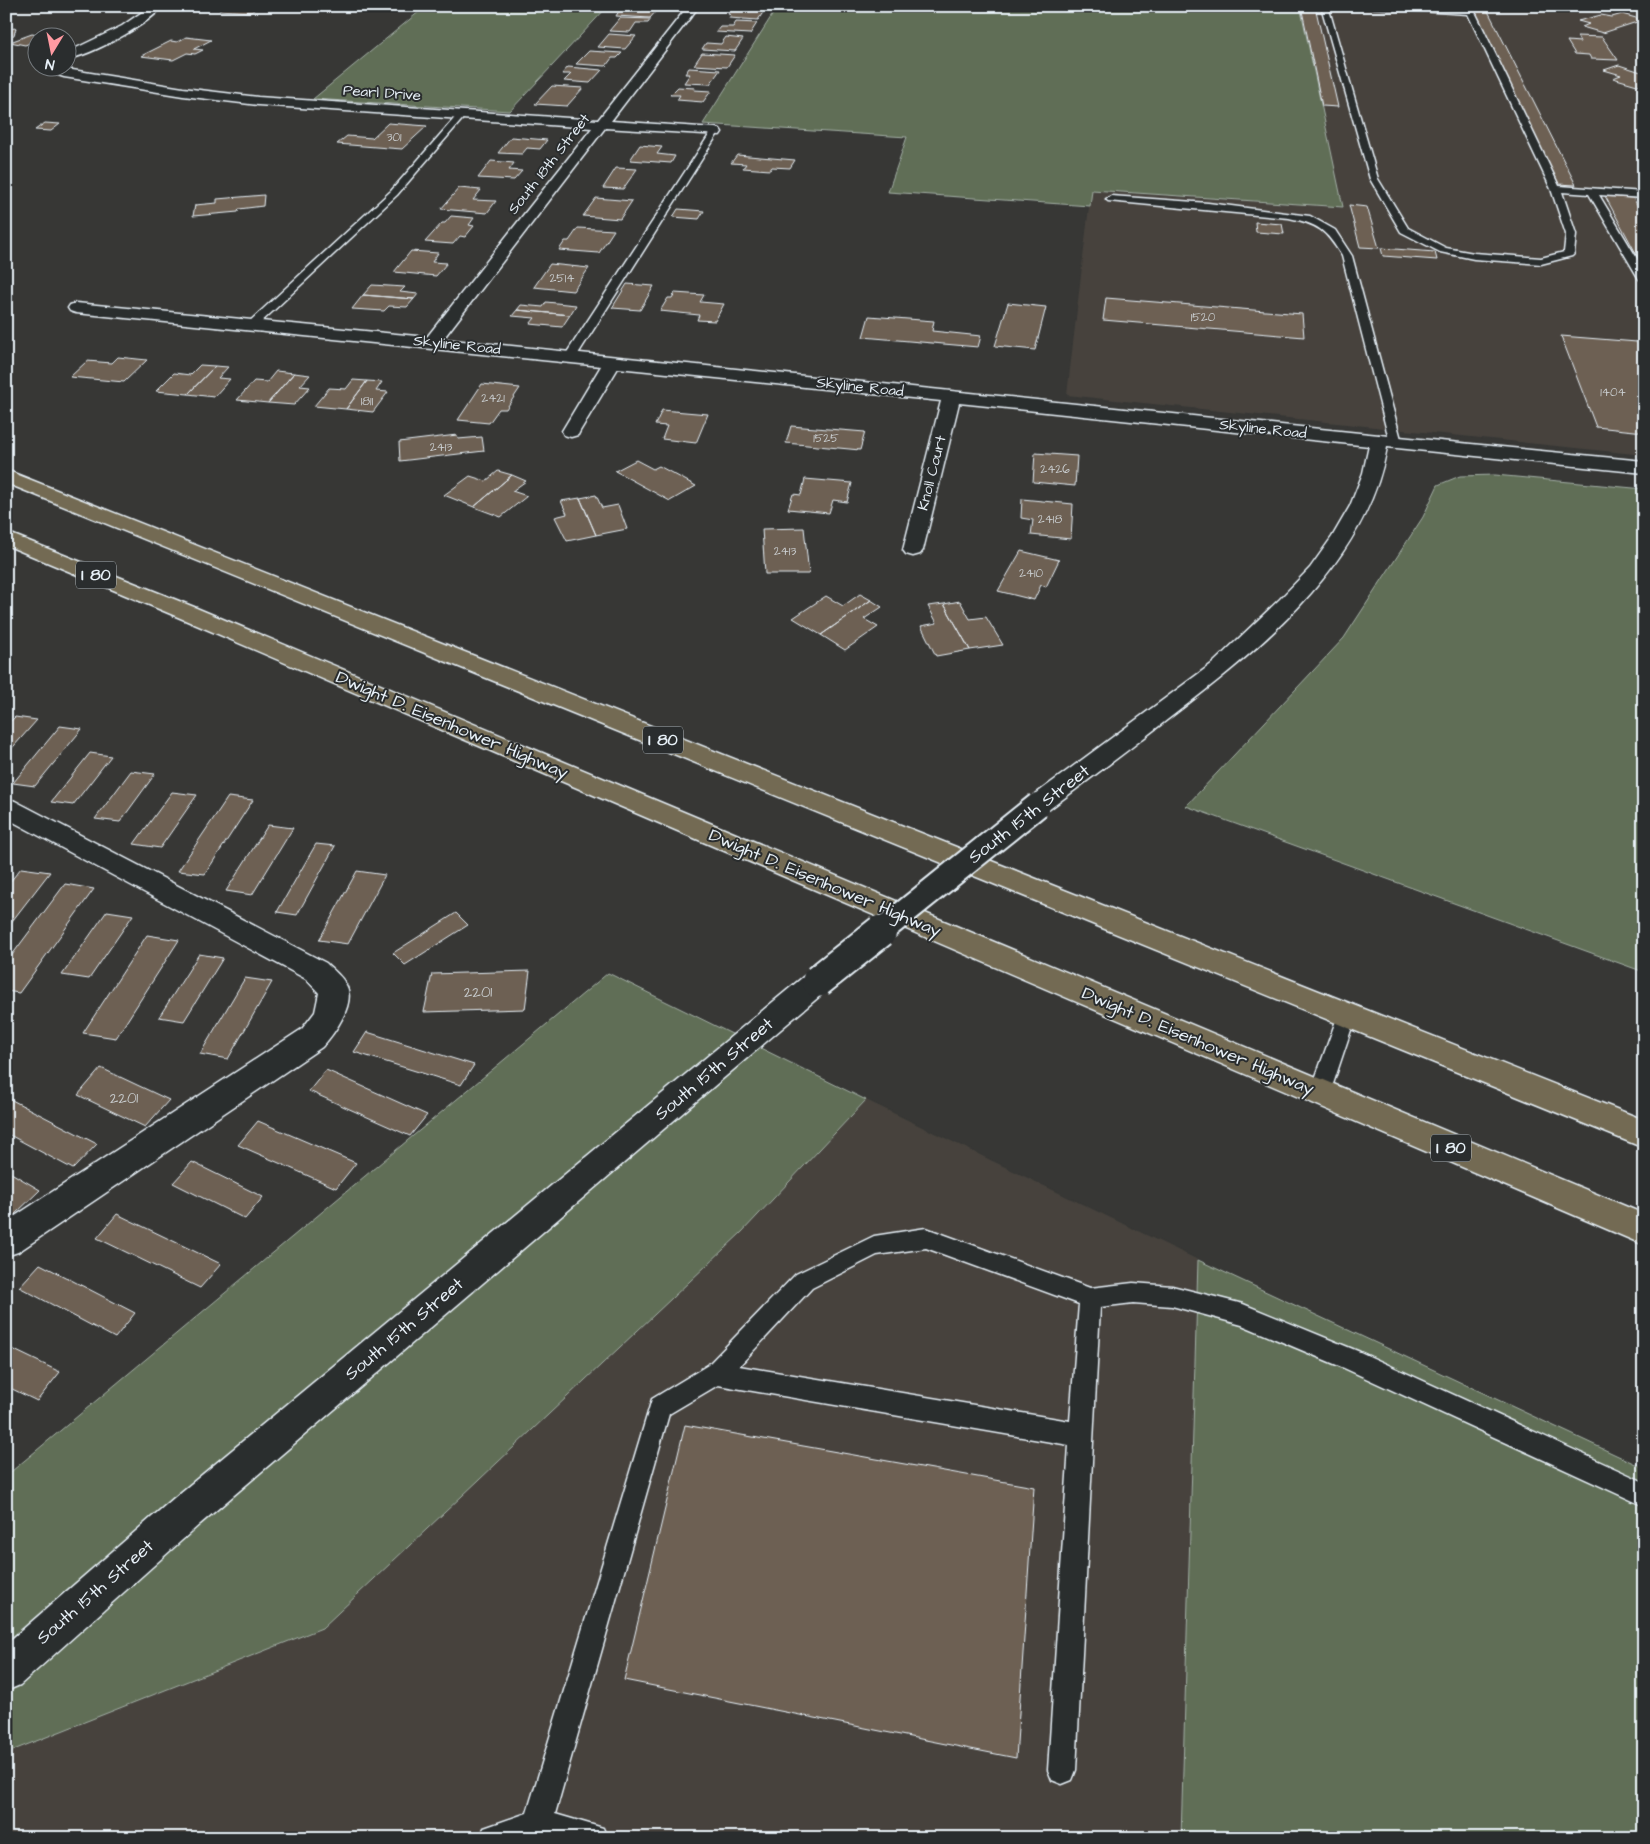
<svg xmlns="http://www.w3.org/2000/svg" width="1650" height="1844" font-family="'Architects Daughter',sans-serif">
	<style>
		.built { fill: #47433e }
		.green { fill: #606e56; stroke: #a4b0a7 }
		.building { fill: #6d6053; stroke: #e8f1f8 }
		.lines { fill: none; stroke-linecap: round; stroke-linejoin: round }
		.lane-casing { stroke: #e8f1f8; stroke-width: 3 }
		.street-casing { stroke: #e8f1f8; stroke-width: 3 }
		.secondary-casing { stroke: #e8f1f8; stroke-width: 3 }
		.highway-casing { stroke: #e8f1f8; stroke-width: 3 }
		.lane { fill: #2a2d2e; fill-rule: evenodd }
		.street { fill: #2a2d2e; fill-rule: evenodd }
		.secondary { fill: #2a2d2e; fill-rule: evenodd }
		.highway { fill: #736b52; fill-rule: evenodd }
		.secondary-bridge-far1-casing { stroke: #e8f1f8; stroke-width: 28; stroke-linecap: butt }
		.secondary-bridge-casing { stroke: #e8f1f8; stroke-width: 35; stroke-linecap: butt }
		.secondary-bridge-far1 { stroke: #2a2d2e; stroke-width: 24 }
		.secondary-bridge { stroke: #2a2d2e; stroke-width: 31 }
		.labels { text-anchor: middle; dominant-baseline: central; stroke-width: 4; stroke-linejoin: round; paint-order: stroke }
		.far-number-label { font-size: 12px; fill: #c9cdcf }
		.far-street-label { font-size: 15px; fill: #e8f1f8; stroke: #2a2d2e }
		.number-label { font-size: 15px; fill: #c9cdcf }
		.shield { fill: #2a2d2e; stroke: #afb6bb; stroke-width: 1 }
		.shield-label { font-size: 16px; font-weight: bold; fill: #e8f1f8 }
		.street-label { font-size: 18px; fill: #e8f1f8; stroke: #2a2d2e }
	</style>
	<rect width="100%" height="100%" fill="#373735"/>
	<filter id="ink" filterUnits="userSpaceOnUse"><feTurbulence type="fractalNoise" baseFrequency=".02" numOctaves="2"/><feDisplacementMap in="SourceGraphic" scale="10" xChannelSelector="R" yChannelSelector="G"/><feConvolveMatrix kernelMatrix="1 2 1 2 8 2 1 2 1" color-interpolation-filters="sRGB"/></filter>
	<g filter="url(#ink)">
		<path class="built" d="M1300 6H1644V455L1067 395 1091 190 1343 207Z
			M866 1100 1198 1260 1181 1838H6V1753L322 1628 742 1232Z"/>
		<path class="green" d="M426 6H608L510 111 313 99Z
			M778 6H1300L1343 207 1092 190 1090 206 888 192 907 137 703 124Z
			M1495 475 1644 489V972L1186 806 1344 638 1423 517 1438 485 1460 476Z
			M608 973 866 1100 742 1232 322 1628 6 1753V1476Z
			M1198 1260 1644 1468V1838H1181Z"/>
		<path class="building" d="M224 6H259L251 12 219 10Z
			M622 6H640L638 9 657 10 650 18 616 16Z
			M1301 6H1315L1338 107 1322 106Z
			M1403 6H1458L1459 10Z
			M731 9 764 11 758 20 729 18 731 15 728 14Z
			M1473 11H1488L1576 185 1558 184Z
			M1622 14 1643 20 1603 33 1582 27 1589 24 1578 21 1601 15 1612 17Z
			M620 18 651 19 648 23H636L630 32 609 31Z
			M736 22 757 23 750 34 716 32 720 27H733Z
			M8 23V29L16 28 14 35 6 36Z
			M32 34 47 37 38 38V40L25 45 10 42Z
			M609 34 636 36 625 49 598 47Z
			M1577 36 1602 37 1618 60 1591 59 1589 55 1575 54 1567 41 1580 42Z
			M186 37 211 40 194 49 203 50 195 54 187 53 173 60 141 56 171 41 177 42Z
			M726 37 743 39 735 51 702 49 706 43 721 44Z
			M589 51 622 53 617 58H612L606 66 576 64Z
			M702 53 735 55 727 67 694 65Z
			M1619 65 1644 73V87L1613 78 1621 75 1604 70Z
			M568 67 602 70 590 83 564 81 571 74H562Z
			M689 68 720 70 710 84 684 83 690 74H685Z
			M552 86 583 88 567 106 535 104Z
			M678 87 695 88 694 90 711 91 703 102 677 100 680 95H670Z
			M45 123 60 124 51 131 35 130Z
			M388 123 427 126 402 149 337 144 347 136 372 138Z
			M511 137 547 140 540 149 527 148 522 154 498 153Z
			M640 145 662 147 657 154 675 156 671 163 630 160Z
			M737 155 795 160 790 168 772 167 770 170 743 168 746 164 731 163Z
			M491 161 514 163 509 170 522 171 514 180 478 178Z
			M616 168 637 169 623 189 603 188Z
			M459 188 481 190 473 200 496 201 487 213 441 209Z
			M264 195 263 206 239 209 238 212 193 216 195 205 217 203V199Z
			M1605 196 1633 198 1644 216V268Z
			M596 198 632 201 620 219 583 216Z
			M1349 205 1367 207 1379 248 1360 247Z
			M678 209 704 211 699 219 673 217Z
			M451 216 474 218 469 225 474 226 465 237 460 236 453 244 425 242 442 223H445Z
			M1255 222 1282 224 1284 234 1256 232Z
			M578 228 614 230 599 253 559 250 565 241H569Z
			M1381 248 1435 252 1437 260 1383 256Z
			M411 251 438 253 432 262 447 263 436 276 394 272Z
			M550 264 589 268 573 291 534 287Z
			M627 284 654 286 640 310 612 308Z
			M372 285 405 287 400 292 418 294 414 299 363 295Z
			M675 293 704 295 700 302 724 304 715 321 697 320 699 315 660 311 668 298H672Z
			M363 295 414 299 407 307 389 306 384 311 352 309Z
			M1106 298 1302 314 1304 337 1103 320Z
			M546 302 576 305 570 315 517 310 521 305 543 307Z
			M1008 303 1046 307 1035 350 995 346Z
			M517 310 570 315 562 327 530 324 535 318 512 316Z
			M869 316 934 321 932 331 981 336 978 347 863 337Z
			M1561 336 1637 342 1644 357V432L1596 427Z
			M118 357 147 360 124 382 70 377 87 361 112 363Z
			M200 365 215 366 188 394 156 391 174 373 190 375Z
			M215 366 228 367 218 378 230 379 214 397 188 394Z
			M276 371 294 373 268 403 237 400 254 381 267 382Z
			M294 373 310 375 300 386 310 387 294 405 268 403Z
			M353 380 367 381 346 409 314 406 329 388 346 389Z
			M367 381 382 382 376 391 388 392 373 412 346 409Z
			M482 384 520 388 506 409H499L489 423 458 420Z
			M662 410 708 414 696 443 662 439 667 426 655 425Z
			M791 426 865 432 860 450 786 443Z
			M457 435 458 439 482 437 484 451 400 461 399 442Z
			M1035 453 1077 456 1075 486 1033 482Z
			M636 460 653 469 659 466 696 486 670 501 615 471Z
			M498 471 512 475 474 507 444 495 470 476 486 481Z
			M512 475 526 481 512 491 527 496 501 517 474 507Z
			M805 479 852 483 847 502 833 500 829 513 788 509 793 494 801 495Z
			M596 495 602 508 618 505 627 529 596 535 580 498Z
			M580 498 596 535 567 541 555 517 567 514 561 501Z
			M1022 499 1073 504 1071 539 1031 535 1033 520 1021 518Z
			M804 528 809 574H765L762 529Z
			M1021 551 1059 560 1046 587 1041 585 1034 600 998 591Z
			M860 594 871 600 821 635 793 618 826 596 843 606Z
			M871 600 882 607 864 619 878 627 845 650 821 635Z
			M960 601 970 619 986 617 1003 645 970 650 944 604Z
			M944 604 970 650 936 656 921 626 937 623 928 606Z
			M15 717 37 720 6 755V726Z
			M60 726 82 729 35 786 13 783Z
			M90 753 111 756 73 805 51 802Z
			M131 771 155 774 120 822 95 819Z
			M172 792 197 795 160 848 134 844Z
			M228 797 253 800 205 874 178 871Z
			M268 825 293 828 252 895 226 891Z
			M316 844 335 846 297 915 277 912Z
			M21 868 50 872 6 929V887Z
			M357 871 385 875 348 944 319 940Z
			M65 884 94 889 19 993 6 991V963Z
			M107 911 133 915 89 979 62 975Z
			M456 913 468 925 405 965 393 953Z
			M147 935 179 940 116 1038 83 1033Z
			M199 954 223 958 184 1021 159 1017Z
			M530 971 525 1009 424 1012 432 974Z
			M245 978 272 982 228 1059 200 1054Z
			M367 1032 474 1065 461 1085 354 1052Z
			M101 1068 169 1100 145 1127 78 1095Z
			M326 1070 427 1115 410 1136 309 1091Z
			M6 1097 97 1144 73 1169 6 1133Z
			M258 1121 356 1163 336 1188 238 1145Z
			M192 1162 263 1197 245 1219 173 1183Z
			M6 1170 40 1190 12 1217 6 1214Z
			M117 1214 221 1264 200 1288 97 1238Z
			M40 1264 135 1313 115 1338 19 1287Z
			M6 1346 60 1372 37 1401 6 1386Z
			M685 1425 1034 1487 1016 1758 624 1680Z"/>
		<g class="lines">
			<g class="lane-casing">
				<path id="lane" d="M1321 6H1328L1378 179 1408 228 1446 248 1474 253 1541 258 1564 252 1566 234 1551 189 1468 14 1373 8 1370 6 1471 10 1475 12 1559 186 1644 192V198L1599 195 1644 270V282L1639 279 1589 194 1562 192 1576 234 1574 254 1572 256 1541 264 1474 259 1440 252 1401 232 1370 179Z
					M459 113 466 115 397 195 257 326H249L248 324 249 322 391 191Z
					M715 129 719 132 576 357 570 360 566 359 564 357 711 132Z
					M1111 196 1208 203 1310 216 1335 230 1352 256 1402 443 1400 446 1396 447 1390 443 1342 256C1326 230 1319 224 1289 218L1108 201 1106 199Z
					M1347 1007 1354 1010 1356 1015 1330 1093 1327 1099 1320 1101 1313 1099 1310 1093 1338 1015 1340 1010Z
					M926 1228 1090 1288 1133 1283 1172 1286 1243 1304 1360 1352 1644 1482V1506L1344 1368 1242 1325 1172 1306 1133 1303 1100 1307 1076 1770 1072 1780 1062 1784 1052 1780 1048 1770 1069 1445 718 1385 669 1414 555 1814 603 1828 607 1838H480L484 1828 527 1813 652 1399 708 1365 796 1274 874 1236ZM926 1248 1079 1304 1070 1421 739 1366 812 1288 877 1255Z"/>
			</g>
			<g class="street-casing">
				<path id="street" d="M151 6H163C148 25 91 55 68 59V52L122 26Z
					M688 6H699L611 121 715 128 720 129 722 132 720 135 605 128 443 339 1379 435 1386 437 1388 441 1386 445 1379 447 959 403 923 550 920 554 913 556 906 554 903 550 941 401 618 368 580 431 578 435 571 437 564 435 562 431 601 366 76 313 70 311 68 308 70 305 76 303 427 337 592 128 258 105 183 96 64 77 46 71 44 68H60L183 88 258 97 598 120Z
					M6 798 15 801 326 963C333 970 343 977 347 987 355 1005 334 1034 322 1047L18 1252 6 1256V1222L302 1029 315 1012 319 993 306 979 6 818Z"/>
			</g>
			<g class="secondary-casing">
				<path id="secondary" d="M1379 435 1644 461V473L1387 447C1366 568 1251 656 1159 726 1122 755 1084 783 1047 811L1038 814 1029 811 1025 805 1029 799 1213 663 1280 599 1310 568 1332 537 1350 506 1363 473 1370 441 1372 437Z
					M818 970 828 973 832 981 828 989 200 1524 20 1685 6 1691V1644L174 1498 808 973Z"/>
			</g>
			<g class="highway-casing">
				<path id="highway" d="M6 470 1644 1120V1148L6 483Z
					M6 532 194 607 1644 1214V1245L178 617 6 545Z"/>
			</g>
			<use href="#lane" class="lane"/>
			<use href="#street" class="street"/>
			<use href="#secondary" class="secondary"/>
			<use href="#highway" class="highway"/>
			<g class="secondary-bridge-far1-casing">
				<path id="secondary-bridge-far1" d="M880 932 1038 805"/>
			</g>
			<g class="secondary-bridge-casing">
				<path id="secondary-bridge" d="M818 981 881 931"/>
			</g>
			<use href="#secondary-bridge-far1" class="secondary-bridge-far1"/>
			<use href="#secondary-bridge" class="secondary-bridge"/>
		</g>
	</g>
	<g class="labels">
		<g class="far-number-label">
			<text x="394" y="137">301</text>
			<text x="562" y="278">2514</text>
			<text x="1203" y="317">1520</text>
			<text x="1613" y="392">1404</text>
			<text x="493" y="398">2421</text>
			<text x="367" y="401">1811</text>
			<text x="826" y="438">1525</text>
			<text x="441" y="447">2413</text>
			<text x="1055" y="469">2426</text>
			<text x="1050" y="519">2418</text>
			<text x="785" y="551">2413</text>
			<text x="1031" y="573">2410</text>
		</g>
		<g class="far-street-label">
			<text transform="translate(382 93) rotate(4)">Pearl Drive</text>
			<text transform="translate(549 164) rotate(-52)">South 18th Street</text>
			<text transform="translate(457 345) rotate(6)">Skyline Road</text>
			<text transform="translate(860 387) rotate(6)">Skyline Road</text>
			<text transform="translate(1263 429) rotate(6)">Skyline Road</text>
			<text transform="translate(932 473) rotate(-76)">Knoll Court</text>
		</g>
		<g class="number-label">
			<text x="478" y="992">2201</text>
			<text x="124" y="1098">2201</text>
		</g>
		<g class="shield">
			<rect x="76" y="561.5" width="40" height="27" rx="4"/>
			<rect x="643" y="726.5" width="40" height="27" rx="4"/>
			<rect x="1431" y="1134.5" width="40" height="27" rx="4"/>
		</g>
		<g class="shield-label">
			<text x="96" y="575">I 80</text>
			<text x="663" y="740">I 80</text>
			<text x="1451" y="1148">I 80</text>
		</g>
		<g class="street-label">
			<text transform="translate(452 725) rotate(23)">Dwight D. Eisenhower Highway</text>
			<text transform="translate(1029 814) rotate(-38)">South 15th Street</text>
			<text transform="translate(825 883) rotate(23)">Dwight D. Eisenhower Highway</text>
			<text transform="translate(1198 1041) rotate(23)">Dwight D. Eisenhower Highway</text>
			<text transform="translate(714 1069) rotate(-40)">South 15th Street</text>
			<text transform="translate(404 1329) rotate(-40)">South 15th Street</text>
			<text transform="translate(95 1592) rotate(-41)">South 15th Street</text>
		</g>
	</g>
	<rect width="1650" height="1844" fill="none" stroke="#2a2d2e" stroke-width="25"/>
	<rect x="12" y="12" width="1625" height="1819" fill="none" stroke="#e8f1f8" stroke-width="2" filter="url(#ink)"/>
	<g transform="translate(52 52) rotate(190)"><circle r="24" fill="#2a2d2e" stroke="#767b7f"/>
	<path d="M0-4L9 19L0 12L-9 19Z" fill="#ff9aa2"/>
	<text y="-8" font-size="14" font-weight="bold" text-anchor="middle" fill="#e8f1f8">N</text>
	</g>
</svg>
